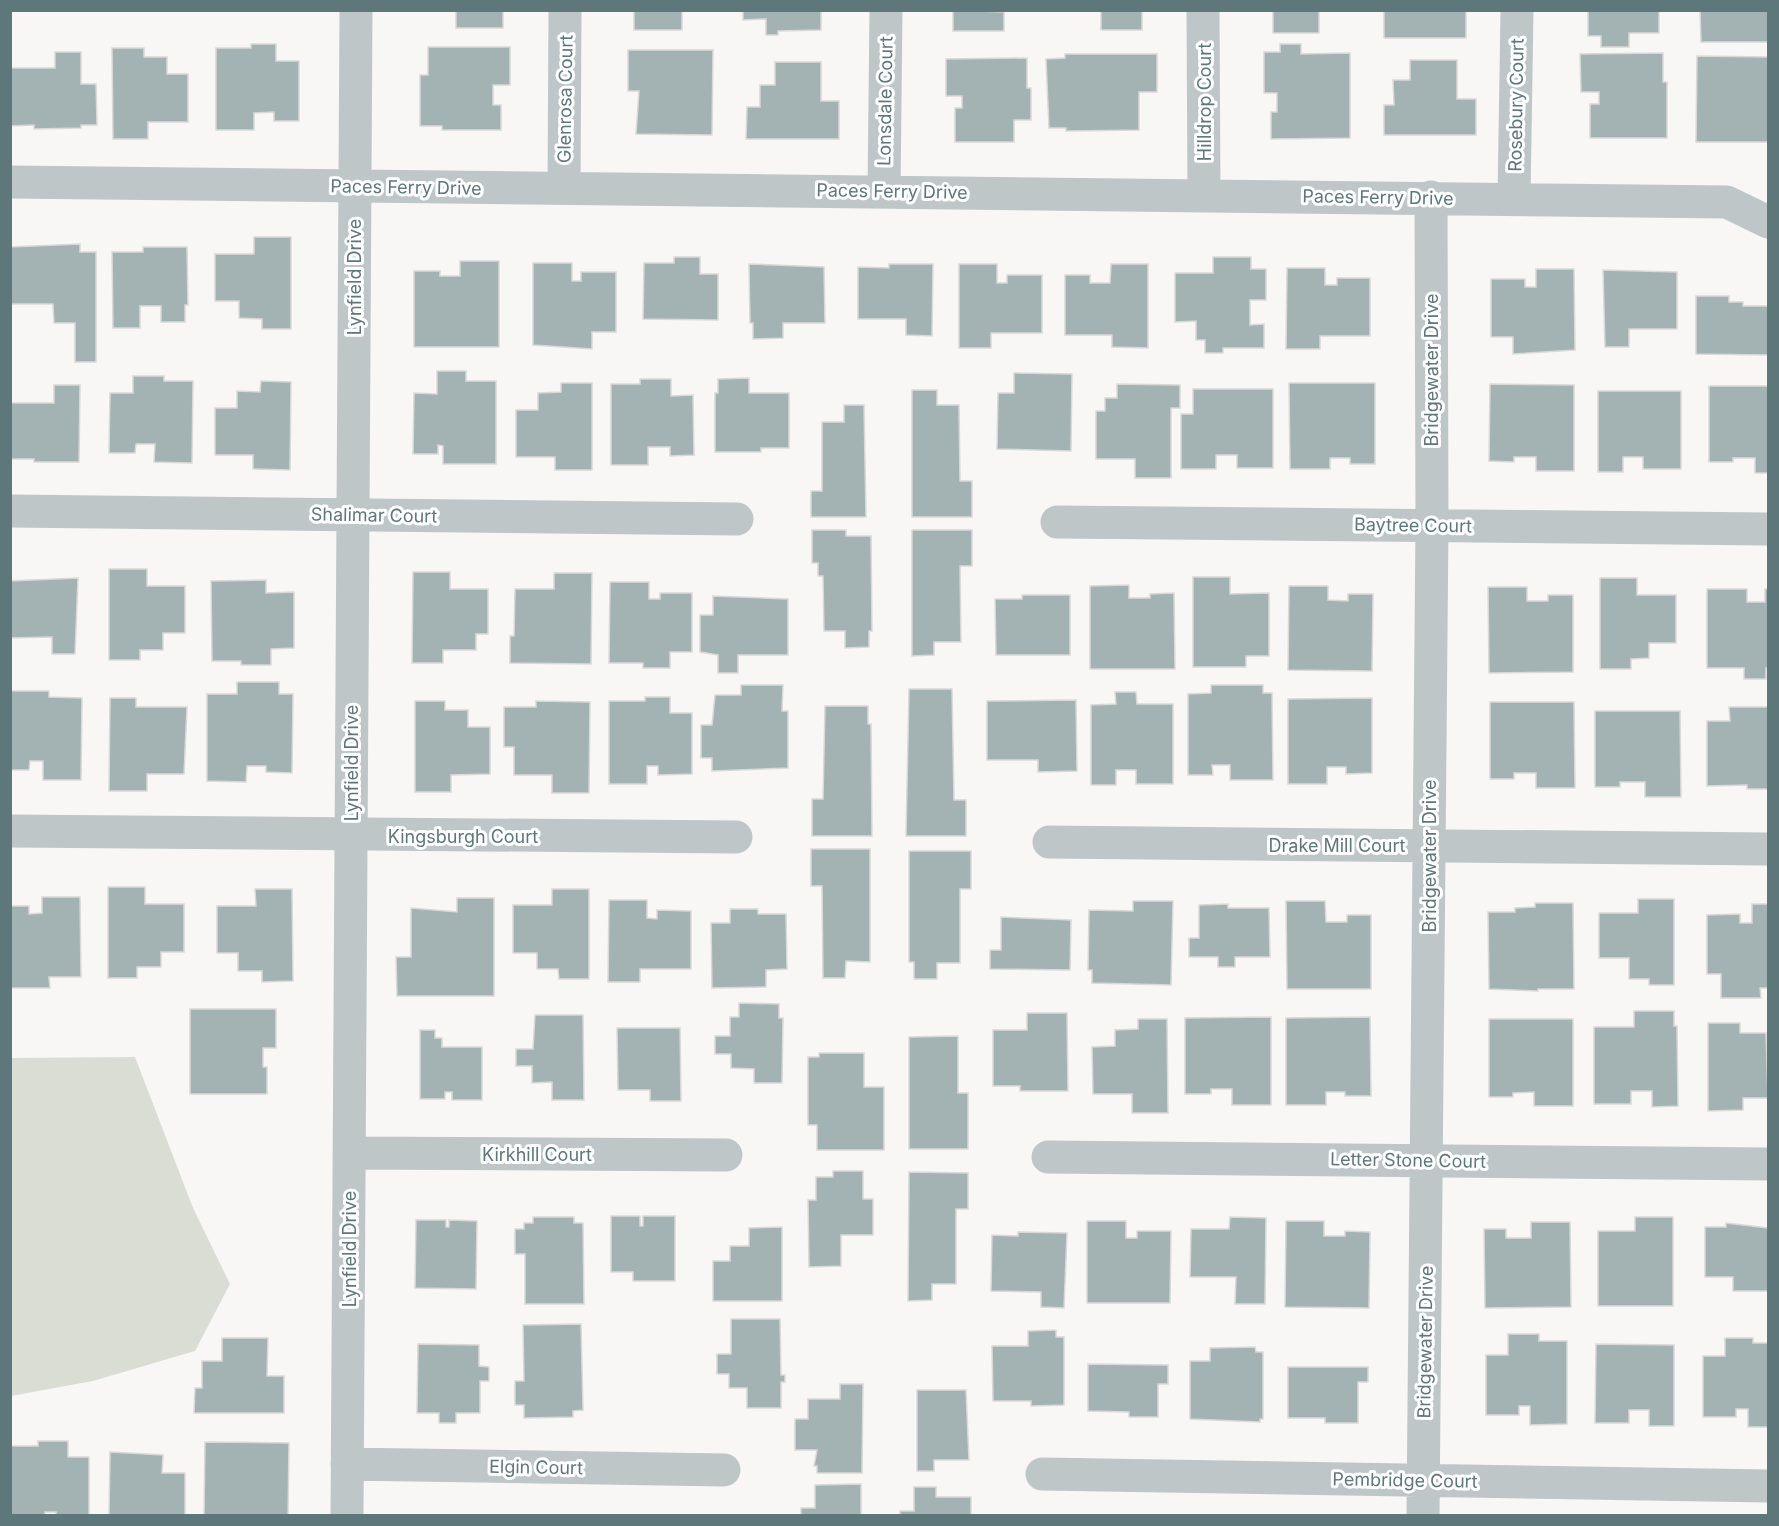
<svg xmlns="http://www.w3.org/2000/svg" width="1779" height="1526" font-family="Inter,sans-serif">
	<style>
		.green { fill: #daddd4 }
		.building { fill: #a3b2b3; stroke: #dad9d7; stroke-width: 1.5 }
		.lines { fill: none; stroke-linecap: round; stroke-linejoin: round }
		.minor { stroke: #bec6c7; stroke-width: 33 }
		.labels { text-anchor: middle; dominant-baseline: central; stroke-width: 6; stroke-linejoin: round; paint-order: stroke }
		.street-label { font-size: 18px; fill: #5e777b; stroke: #fff }
	</style>
	<rect width="100%" height="100%" fill="#f8f7f5"/>
	<path class="green" d="M135 1057 193 1208 230 1284 195 1351 93 1381 11 1396V1058Z"/>
	<path class="building" d="M456 10H503V28H456Z
		M634 10H682V30H634Z
		M743 10H821V30L778 31V35H766V19L743 20Z
		M953 10 1004 12V31H953Z
		M1101 10H1142V30H1101Z
		M1273 10H1319V33H1273Z
		M1384 10H1466V38H1384Z
		M1588 10H1659V33H1629V47H1601V36H1588Z
		M1700 10H1768V42H1701Z
		M251 44H276V61H299V121H274V112L254 113V130H216V48H251Z
		M1280 44H1301V54L1350 53V138L1271 139V112H1277V93H1264V52H1280Z
		M428 47H510V85H493V105H501V130H442V126H420V75H428Z
		M112 48H144V57H167V74H188V122H148V139H113Z
		M628 50H713L712 135 636 134 639 91H628Z
		M55 52H81V84H96L97 125H81V128L34 129V125L10 126V68H55Z
		M1663 53V82H1667V138H1590V104H1599V92H1581L1580 54Z
		M1065 54H1157V92H1139V130L1066 131V128H1049L1046 59 1065 58Z
		M1697 56 1768 57V142H1696Z
		M1027 58V88H1031V120H1014V142H955V108H962V96H946V59Z
		M1410 60H1457V99H1476V135H1384V105H1394L1393 80H1410Z
		M775 62H821V101H839V139H746L747 107H760V85H775Z
		M254 237H291V329H262V319L239 318V301H215V254H254Z
		M80 244V252H96V362H75V323H54L53 304H10V247Z
		M143 247H187L188 305H185V322H161V306H140V328H113L112 252H143Z
		M674 257H700V274H718V320L643 319 644 263H674Z
		M1213 257H1251V269H1266V300H1250V325L1264 324V348H1223V353H1205V340H1196V321L1175 322V273H1213Z
		M460 261H499V347H414V271H440V276H460Z
		M533 263H572V281H581V272H616V332H592V349L533 345Z
		M749 264 824 267 825 323H783V338L753 339V323H750Z
		M889 264H933L932 336 906 335V319H858V267L889 268Z
		M959 264H997V283H1007V275H1042V333H991V348H959Z
		M1111 264H1148V348L1112 347V335H1065V275H1090V283H1110Z
		M1287 268H1325V285H1337V278H1370V336H1320V349H1286Z
		M1536 269H1574L1575 350 1513 354V337H1491V279H1525V287H1536Z
		M1603 270 1677 272V329H1629V347H1605Z
		M1696 296H1729V302H1743V306H1768V355L1696 354Z
		M437 371H466V381H496V464H443V446L438 445V454H413L414 393 437 394Z
		M1014 373 1072 374 1071 451 997 449 998 393H1014Z
		M133 376H164V381H193L192 463 154 462 155 444H136L135 453H109L110 393H133Z
		M749 378V393H789V448H761V452H715V393H718V379Z
		M640 379H671V396L693 395 694 455 670 456V447H648V465H611V384H640Z
		M261 381 291 382 290 470 253 469V455H215V408H237V391L260 392Z
		M561 383H592V470H555V457H516V410H538V393L561 392Z
		M1289 383H1375V464H1350V458H1330V469H1290Z
		M1117 384 1180 385V408H1171V478H1135V459H1096V411H1105V398H1117Z
		M1490 384 1574 385V471H1536V457H1514V462L1489 461Z
		M54 385H80L79 462H34V459H10V403H54Z
		M1709 386H1768V473H1755V458H1733V462H1709Z
		M1193 389H1273V468H1237V455H1216V469H1181V414H1193Z
		M912 390H937V405H959L960 481H972V517H912Z
		M1598 391H1681V469H1643V457H1623V472H1598Z
		M844 405H864L866 517H811V491H822V422H844Z
		M812 530H846V536H871L872 631H869V647L845 648V631H824L823 576H818V563H812Z
		M912 530H972V566H960L961 642H934V655L912 656Z
		M109 569H147V586H185V633H163V650H140V660H109Z
		M413 572H450V589H488V634H476V650H443V663H412Z
		M554 573H592L591 664 510 663V636H514L515 589H554Z
		M1193 577H1230V594L1269 593V656H1246V667H1193Z
		M78 578 75 654H52V637L10 638V581Z
		M1600 578H1637V595H1676V643H1649V658L1631 659V669H1600Z
		M266 580V593L294 592V648L271 649V665H241V661H212L211 581Z
		M610 582H649V599H660V593H692V652H670V668H643V663H609Z
		M1129 585V598H1150V594L1174 593 1175 669H1090V586Z
		M1289 586H1328V600L1348 601V594H1373L1372 671 1288 670Z
		M1488 587H1527V601H1548V595H1573V672L1489 673Z
		M1707 589H1747V602H1765V589H1768V667L1766 668V679H1744V668H1707Z
		M1022 595H1070V655H996L995 599H1022Z
		M713 596 788 599V655H738V673H718V655L700 652V615H713Z
		M237 682H279V694H293L292 773 266 772V766H247L246 782 207 781V694H237Z
		M741 685H783L782 711H788V768L712 771V758H701V725H712L715 695H741Z
		M1211 685H1263V693H1272L1273 780H1230V765H1212L1213 775H1188V694L1211 693Z
		M909 689H952L954 800H966V836H906Z
		M10 691H49V697L82 698 81 780H43V761H30L29 770H10Z
		M1115 692H1136L1137 704H1173V784H1136V770H1116V785H1091V705L1116 704Z
		M645 697H670V713H692V774L658 775V766H647V784H609V701H645Z
		M110 698H136V707H187L184 774H147V791H109Z
		M1372 698V773L1346 774V767H1327V784H1288V699Z
		M1076 700 1077 771 1038 772V760H987V701Z
		M415 701H445V710H468V727H490V774L451 775V792H415Z
		M536 701 590 702 589 793H552V775H514V747H504V707H536Z
		M1490 702H1574L1575 788H1536V773H1514V779H1490Z
		M825 706H868V724H871L872 836H812V799H823Z
		M1729 707H1768V789H1747V785L1707 786V721H1730Z
		M1595 711H1680L1681 797H1645V782H1620V787H1595Z
		M811 849H870V962L846 961 845 978H823L822 886H811Z
		M909 851H971V889H960V963H937V979H914V962H909Z
		M108 887H145V904H184V952H161V967H137V978H108Z
		M255 889H292L293 981 262 982V971H238V953H217V906H256Z
		M552 889H589V979H559L558 969H537V953H513V905H552Z
		M42 897H80L81 977H49L50 988H10V906H29V914L42 913Z
		M457 898H494V996H397L396 957H411V908L457 912Z
		M1638 899H1674V985H1649V979H1629V958H1599V913H1638Z
		M609 900H647V918L657 919V910L691 911V969H640V982H608Z
		M1133 901H1173L1171 985 1092 983V970H1088L1089 910 1133 911Z
		M1286 901H1325L1326 922H1347V915H1371V989H1287Z
		M1535 903H1573L1574 989H1538V991L1489 989 1488 912H1515V908L1535 907Z
		M1228 904V908H1269L1270 957H1235V967H1218V957H1189V938H1199V905Z
		M1752 904H1768V988H1760L1761 998H1721V974H1707V915L1740 914V923H1752Z
		M730 909H758V914H786L787 969 766 970V987L712 988 711 923H730Z
		M1001 917 1071 920 1070 970 990 969V950H1001Z
		M739 1003 779 1004V1018H783L782 1083H754V1069L731 1068V1054H715V1036H730V1017H739Z
		M190 1009H276V1048H263V1067H267V1094H190Z
		M1634 1011H1674V1026H1677L1678 1106 1652 1107V1091H1631V1104H1594V1027H1634Z
		M1027 1013H1067L1068 1091H1020V1086H993V1030H1027Z
		M535 1015H583L584 1100H552V1082L532 1083V1066H516V1049H533Z
		M1271 1017V1105H1232V1089H1211V1094H1185V1018Z
		M1370 1017 1371 1096H1345V1092H1326V1105H1286V1018Z
		M1138 1019H1167L1168 1113H1132V1094H1093L1092 1047 1115 1046V1030L1138 1029Z
		M1489 1019H1573V1106H1534V1092L1513 1093V1097H1489Z
		M1708 1023H1740V1033H1766L1768 1098H1743V1110L1708 1111Z
		M617 1028H680L681 1101H650V1090H618Z
		M420 1030H435V1038H442V1047H482V1100H452V1092H445V1099H420Z
		M958 1036V1093H968V1149H909V1037Z
		M819 1053H864V1087H884V1150H817V1125H808V1057H819Z
		M833 1171H863V1199H873V1235H841V1266L809 1267 808 1200H816V1177H833Z
		M909 1172 968 1173V1209H956V1284H932V1300L908 1301Z
		M611 1216H640V1226H643V1216H675V1281H633V1272H611Z
		M533 1217H574V1223H583L584 1304H525V1254H515V1229H524V1223H533Z
		M1230 1217 1266 1218 1265 1304H1235L1236 1277H1190L1191 1229H1229Z
		M1635 1217H1673V1306H1598V1231H1635Z
		M416 1220H446V1227H449V1220L477 1221 476 1289 415 1288Z
		M1087 1221H1126V1238H1137V1231H1171L1170 1303H1087Z
		M1286 1221H1324V1236H1345V1231L1370 1232 1369 1308 1285 1307Z
		M1531 1222H1570L1571 1307 1485 1308 1484 1229H1506V1238H1531Z
		M1726 1223 1768 1228V1291H1733V1277H1705V1227H1726Z
		M782 1227V1301H713V1261H730V1246H749V1228Z
		M1018 1232 1067 1233 1064 1308 1041 1307V1292L991 1291 992 1235 1018 1236Z
		M731 1319H780L781 1375H785V1382H781V1408H747V1388H729V1374H717V1354H731Z
		M581 1324 583 1410 573 1411V1417L524 1418V1405H515V1381H524L523 1325Z
		M1056 1330V1337H1064V1405L1031 1406V1401H993L992 1346H1028V1331Z
		M1508 1334H1539V1341H1567V1424L1530 1425V1406H1519V1415H1486V1355H1508Z
		M222 1338H268L267 1376H284V1413H194L195 1388H202V1361H222Z
		M1725 1338H1753V1343H1768V1427H1748V1409H1736V1417H1703V1356H1725Z
		M418 1344 479 1345V1366L489 1367V1381H480V1413H456V1423H439V1413H417Z
		M1596 1344 1674 1345V1426H1649V1410H1629V1423H1595Z
		M1255 1347 1256 1352H1263V1419H1260V1422L1190 1419V1361H1210V1348Z
		M1088 1364 1168 1365V1384H1158V1417H1129V1412L1088 1411Z
		M1288 1367H1368V1382H1358V1423H1325V1418H1288Z
		M840 1384H863L862 1473H817V1466H814L817 1450H795V1419H808V1399H840Z
		M917 1390H966L969 1460H934V1471H917Z
		M38 1441H68V1457H89V1516H56V1512H45V1516H10V1446H38Z
		M205 1442 289 1443 288 1516H204Z
		M110 1452 163 1455 162 1473H185V1516H109Z
		M861 1484V1516H801V1508H815V1485Z
		M914 1487H936V1497H971V1516H900V1511H914Z"/>
	<g class="lines">
		<path class="minor" d="M1203 10 1204 194
			M10 182 1727 202 1768 222
			M564 188 565 10
			M884 191 886 10
			M1514 199 1517 10
			M10 511 737 519
			M1057 522 1768 529
			M10 831 736 837
			M1049 842 1768 849
			M349 1153 726 1155
			M1048 1157 1768 1164
			M347 1464 724 1470
			M1042 1474 1768 1486
			M347 1516 356 10
			M1423 1516 1432 525 1431 197"/>
	</g>
	<g class="labels">
		<g class="street-label">
			<text transform="translate(565 99) rotate(-89)">Glenrosa Court</text>
			<text transform="translate(885 101) rotate(-89)">Lonsdale Court</text>
			<text transform="translate(1204 102) rotate(-90)">Hilldrop Court</text>
			<text transform="translate(1516 105) rotate(-89)">Rosebury Court</text>
			<text transform="translate(406 187) rotate(1)">Paces Ferry Drive</text>
			<text transform="translate(892 191) rotate(1)">Paces Ferry Drive</text>
			<text transform="translate(1378 197) rotate(1)">Paces Ferry Drive</text>
			<text transform="translate(354 277) rotate(-90)">Lynfield Drive</text>
			<text transform="translate(1431 370) rotate(-90)">Bridgewater Drive</text>
			<text transform="translate(374 515) rotate(1)">Shalimar Court</text>
			<text transform="translate(1413 525) rotate(1)">Baytree Court</text>
			<text transform="translate(351 763) rotate(-90)">Lynfield Drive</text>
			<text x="463" y="836">Kingsburgh Court</text>
			<text x="1337" y="845">Drake Mill Court</text>
			<text transform="translate(1429 856) rotate(-90)">Bridgewater Drive</text>
			<text x="537" y="1154">Kirkhill Court</text>
			<text transform="translate(1408 1160) rotate(1)">Letter Stone Court</text>
			<text transform="translate(349 1249) rotate(-90)">Lynfield Drive</text>
			<text transform="translate(1425 1342) rotate(-89)">Bridgewater Drive</text>
			<text transform="translate(536 1467) rotate(1)">Elgin Court</text>
			<text transform="translate(1405 1480) rotate(1)">Pembridge Court</text>
		</g>
	</g>
	<rect width="1779" height="1526" fill="none" stroke="#5e777b" stroke-width="24"/>
</svg>
